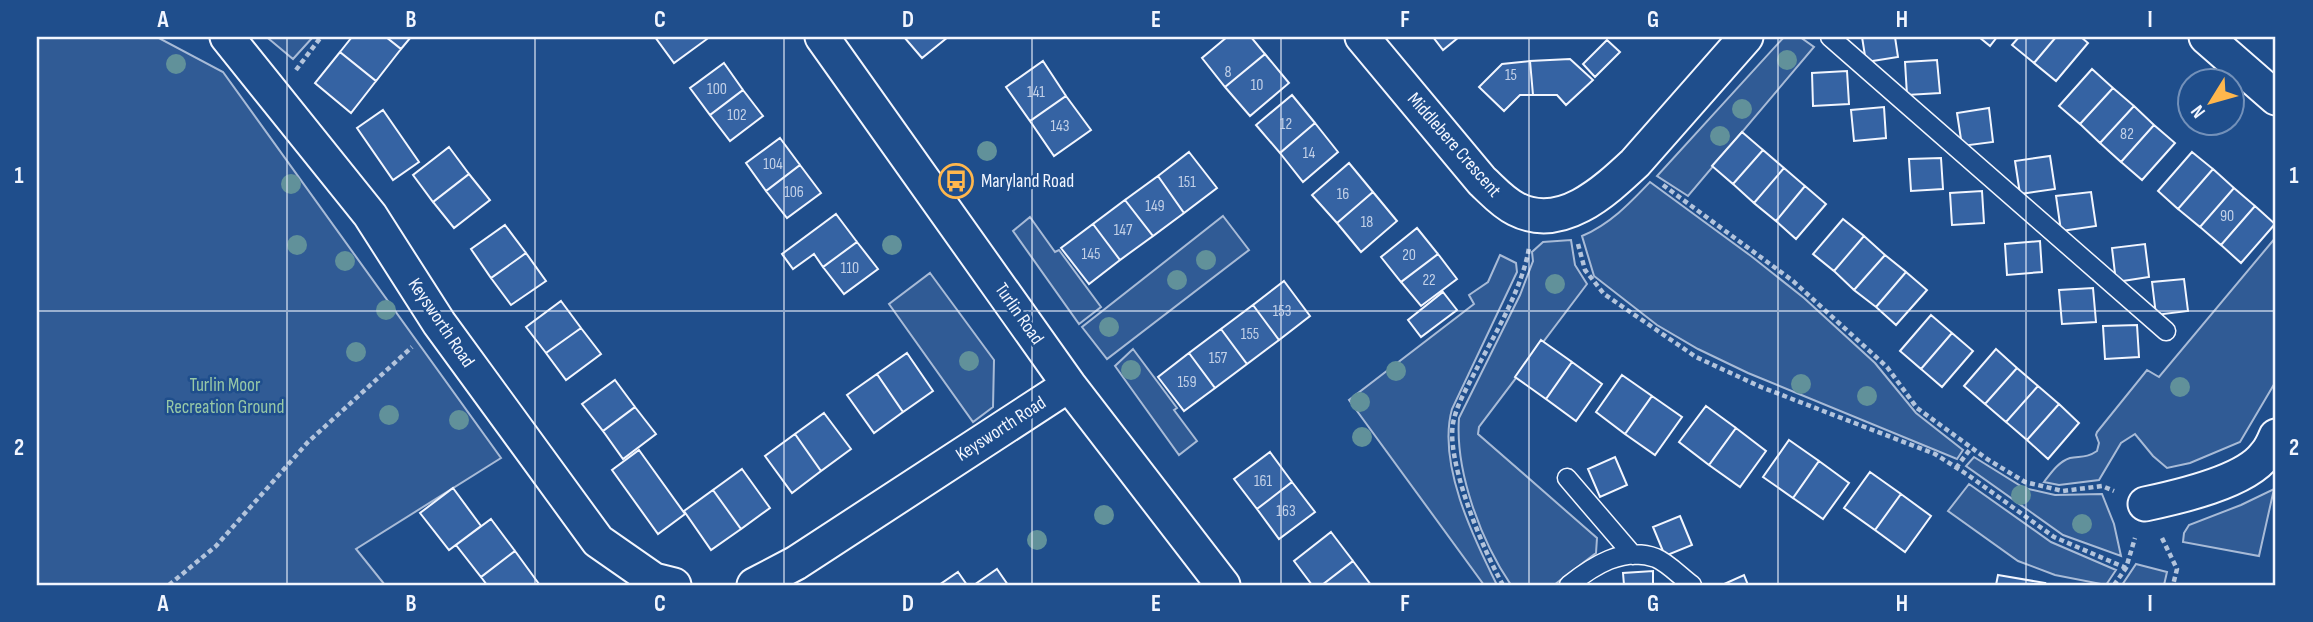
<svg xmlns="http://www.w3.org/2000/svg" width="2313" height="622" font-family="'Sofia Sans Condensed',sans-serif">
	<style>
		.green { fill: #305b95; stroke: #a8bbd7; stroke-width: 2 }
		.building { fill: #3563a3; stroke: #f2f6ff; stroke-width: 2 }
		.lines { fill: none; stroke-linecap: round; stroke-linejoin: round }
		.service-casing { stroke: #f2f6ff; stroke-width: 21 }
		.minor-casing { stroke: #f2f6ff; stroke-width: 37 }
		.path { stroke: #b3c4dc; stroke-width: 4.5; stroke-dasharray: 5 3.5; stroke-linecap: butt }
		.service { stroke: #1f4e8c; stroke-width: 18 }
		.minor { stroke: #1f4e8c; stroke-width: 33 }
		.tree { fill: #61919a }
		.grid { fill: none; stroke: #f2f6ff; stroke-width: 2; stroke-opacity: 0.55 }
		.labels { text-anchor: middle; dominant-baseline: central; stroke-width: 5; stroke-linejoin: round; paint-order: stroke }
		.number-label { font-size: 16px; fill: #c3d1e8 }
		.street-label { font-size: 19px; fill: #f2f6ff; stroke: #1f4e8c }
		.poi-label { font-size: 19px; fill: #f2f6ff; stroke: #1f4e8c; text-anchor: start }
		.park-label { font-size: 19px; fill: #97c8a6; stroke: #1f4e8c }
		.neatline { fill: none; stroke: #f2f6ff; stroke-width: 2.5 }
		.grid-label { font-size: 23px; text-anchor: middle; font-weight: bold; fill: #f2f6ff }
	</style>
	<rect width="100%" height="100%" fill="#1f4e8c"/>
	<path class="green" d="M37 37H157L223 72 501 458 356 549 385 585H37Z
		M271 37H313L293 59 269 39Z
		M1784 37H1800L1814 47 1688 196 1657 176Z
		M1650 182 1751 256 1804 298 1875 363 1916 413 1963 450 1957 459 1748 373 1698 349 1657 325 1594 276 1582 236C1610 224 1629 204 1650 182Z
		M1223 216 1249 250 1107 359 1082 327Z
		M1030 217 1055 252 1059 250 1101 307 1079 324 1013 231Z
		M2276 237V381L2240 442 2190 463 2167 468 2153 456 2135 434 2121 443 2099 480 2059 485 2044 482C2051 473 2058 462 2070 458 2080 456 2087 458 2097 451L2099 443 2096 435 2097 432 2147 370 2159 377Z
		M1571 240 1575 265 1587 284 1479 427 1478 434 1597 538 1596 553 1554 585H1511C1481 541 1455 472 1459 418L1520 295 1533 261 1532 252 1543 242Z
		M1500 255 1516 263 1517 272 1452 409C1437 463 1473 537 1497 585H1484L1349 400 1474 304 1469 295 1488 282Z
		M930 273 994 360 993 407 973 422 889 304Z
		M1133 349 1177 408 1174 410 1197 441 1179 455 1115 366Z
		M1974 457 2024 488 2055 495 2102 494 2114 524 2121 556 2063 535 1966 466Z
		M1969 484 2051 542 2116 570 2106 585 2055 575 2018 561 1948 511Z
		M2274 489 2259 556 2183 542 2184 533 2189 525 2241 505Z
		M2136 564 2167 572 2164 585H2122Z"/>
	<path class="building" d="M352 37H386L401 49 376 81 340 52Z
		M386 37H411L401 49Z
		M655 37H705L707 39 674 63Z
		M904 37H948L922 58Z
		M1227 37H1251L1265 54 1225 87 1202 58Z
		M1433 37H1459L1443 50Z
		M1862 37H1895L1898 57 1866 62Z
		M1979 37H1997L1990 46Z
		M2019 37H2056L2034 63 2012 45Z
		M2056 37H2081L2088 43 2056 81 2034 63Z
		M1607 40 1620 52 1595 77 1583 64Z
		M340 52 376 81 351 113 315 83Z
		M1265 54 1289 83 1250 116 1225 87Z
		M1570 59 1593 80 1566 105 1557 95H1533L1530 61Z
		M1937 60 1940 93 1907 95 1905 62Z
		M1043 61 1066 96 1030 121 1006 87Z
		M1530 61 1533 95H1520L1504 111 1479 87 1502 64Z
		M724 63 743 90 710 115 690 88Z
		M2092 69 2113 88 2080 124 2059 106Z
		M1847 71 1849 104 1813 106 1812 73Z
		M2113 88 2134 106 2100 143 2080 124Z
		M743 90 763 116 730 141 710 115Z
		M1292 95 1315 123 1280 153 1256 125Z
		M1066 96 1091 130 1054 156 1030 121Z
		M2134 106 2154 125 2121 162 2100 143Z
		M1884 107 1886 138 1854 141 1851 110Z
		M1989 108 1993 142 1962 146 1957 113Z
		M383 110 419 162 393 180 357 128Z
		M1315 123 1338 152 1303 182 1280 153Z
		M2154 125 2175 143 2142 180 2121 162Z
		M1742 132 1763 150 1733 184 1712 166Z
		M780 138 800 165 766 191 746 163Z
		M449 147 469 174 433 202 413 175Z
		M1763 150 1784 168 1754 203 1733 184Z
		M1189 152 1217 188 1184 213 1158 176Z
		M2192 152 2213 169 2178 209 2158 191Z
		M2050 156 2055 189 2020 194 2015 161Z
		M1941 158 1943 189 1911 191 1909 159Z
		M1349 163 1373 192 1337 223 1312 195Z
		M800 165 821 193 787 218 766 191Z
		M1784 168 1805 186 1776 221 1754 203Z
		M2213 169 2234 188 2200 227 2178 209Z
		M469 174 490 200 454 228 433 202Z
		M1158 176 1184 213 1153 236 1125 200Z
		M1805 186 1826 204 1796 239 1776 221Z
		M2234 188 2255 206 2221 245 2200 227Z
		M1982 191 1984 223 1952 225 1950 193Z
		M1373 192 1397 221 1361 252 1337 223Z
		M2091 192 2096 226 2061 231 2056 196Z
		M1125 200 1153 236 1120 260 1093 224Z
		M2255 206 2275 224 2241 263 2221 245Z
		M836 214 857 242 823 267 814 254 793 269 782 254Z
		M1843 219 1864 236 1834 271 1813 254Z
		M1093 224 1120 260 1089 284 1061 248Z
		M505 225 526 253 491 278 471 249Z
		M1417 228 1438 254 1401 282 1381 257Z
		M1864 236 1885 255 1854 290 1834 271Z
		M2040 241 2042 272 2007 275 2005 244Z
		M857 242 878 269 844 294 823 267Z
		M2145 244 2149 277 2116 282 2112 248Z
		M526 253 546 281 511 305 491 278Z
		M1438 254 1457 279 1421 306 1401 282Z
		M1885 255 1906 272 1876 307 1854 290Z
		M1906 272 1927 290 1896 325 1876 307Z
		M2184 279 2188 311 2156 315 2152 282Z
		M1284 281 1310 316 1279 340 1253 305Z
		M2093 288 2096 322 2062 324 2059 290Z
		M1443 292 1457 310 1421 337 1408 320Z
		M561 301 581 328 546 353 526 327Z
		M1253 305 1279 340 1247 364 1221 329Z
		M1931 315 1952 333 1921 369 1900 351Z
		M2137 325 2139 357 2105 359 2103 326Z
		M581 328 601 354 566 380 546 353Z
		M1221 329 1247 364 1215 388 1189 353Z
		M1952 333 1973 351 1942 387 1921 369Z
		M1541 340 1572 362 1546 399 1515 377Z
		M1996 349 2017 368 1985 404 1964 386Z
		M907 353 933 391 903 412 877 374Z
		M1189 353 1215 388 1184 411 1158 377Z
		M1572 362 1602 384 1576 421 1546 399Z
		M2017 368 2038 386 2006 422 1985 404Z
		M877 374 903 412 874 433 847 395Z
		M1622 375 1652 396 1625 434 1596 412Z
		M615 380 635 407 603 431 582 404Z
		M2038 386 2059 404 2027 440 2006 422Z
		M1652 396 1682 417 1655 455 1625 434Z
		M2059 404 2079 423 2048 459 2027 440Z
		M1706 406 1736 428 1709 465 1679 442Z
		M635 407 656 434 623 459 603 431Z
		M824 413 851 449 821 471 795 434Z
		M1736 428 1766 451 1740 487 1709 465Z
		M795 434 821 471 792 493 765 456Z
		M1789 440 1819 461 1793 498 1763 477Z
		M639 450 685 514 658 534 612 470Z
		M1270 452 1292 482 1257 509 1234 479Z
		M1615 457 1627 485 1600 497 1588 469Z
		M1819 461 1849 483 1823 519 1793 498Z
		M742 469 770 508 741 529 713 490Z
		M1870 472 1901 494 1875 530 1844 508Z
		M1292 482 1315 512 1279 539 1257 509Z
		M453 488 481 526 449 550 420 513Z
		M713 490 741 529 711 550 684 511Z
		M1901 494 1931 516 1905 552 1875 530Z
		M1680 516 1692 545 1665 556 1653 527Z
		M491 519 515 551 481 577 456 545Z
		M1331 532 1353 561 1322 585H1312L1294 561Z
		M515 551 539 584 487 585 481 577Z
		M1353 561 1371 585H1322Z
		M997 569 1008 585H974Z
		M1653 571V585H1624L1623 573Z
		M958 572 967 585H939Z
		M1744 575 1748 585H1722Z
		M1998 575 2045 583 2044 585H1996Z"/>
	<g class="lines">
		<g class="service-casing">
			<path id="service" d="M1830 37 2166 331
				M1567 478 1633 555
				M1569 585C1593 566 1623 546 1656 558 1668 563 1681 577 1692 585"/>
		</g>
		<g class="minor-casing">
			<path id="minor" d="M227 37 370 215 439 323 598 541 654 580 674 585
				M822 37 1069 385 1223 585
				M1362 37 1482 181C1493 191 1502 202 1516 209 1561 232 1604 192 1635 163L1746 37
				M2206 37 2276 98
				M2145 504C2178 497 2245 482 2265 455 2270 450 2273 443 2276 436
				M754 585 796 563 1069 385"/>
		</g>
		<path class="path" d="M296 70 321 37
			M1663 185 1793 281 1887 367 1917 408 1987 459 2025 482 2063 491 2102 486 2114 491
			M1578 244 1585 270 1604 294 1696 357 1761 387 1935 454 1968 475 2054 537 2126 568
			M1956 468 1971 448
			M2162 538 2177 569 2173 585
			M169 585 216 546 308 442 412 347
			M1503 585C1484 552 1443 456 1454 419 1458 402 1468 386 1476 370 1495 334 1522 289 1529 248
			M2114 585 2126 568 2135 538"/>
		<use href="#service" class="service"/>
		<use href="#minor" class="minor"/>
	</g>
	<g class="tree">
		<circle cx="1787" cy="60" r="10"/>
		<circle cx="176" cy="64" r="10"/>
		<circle cx="1742" cy="109" r="10"/>
		<circle cx="1720" cy="136" r="10"/>
		<circle cx="987" cy="151" r="10"/>
		<circle cx="291" cy="184" r="10"/>
		<circle cx="297" cy="245" r="10"/>
		<circle cx="892" cy="245" r="10"/>
		<circle cx="1206" cy="260" r="10"/>
		<circle cx="345" cy="261" r="10"/>
		<circle cx="1177" cy="280" r="10"/>
		<circle cx="1555" cy="284" r="10"/>
		<circle cx="386" cy="310" r="10"/>
		<circle cx="1109" cy="327" r="10"/>
		<circle cx="356" cy="352" r="10"/>
		<circle cx="969" cy="361" r="10"/>
		<circle cx="1131" cy="370" r="10"/>
		<circle cx="1396" cy="371" r="10"/>
		<circle cx="1801" cy="384" r="10"/>
		<circle cx="2180" cy="387" r="10"/>
		<circle cx="1867" cy="396" r="10"/>
		<circle cx="1360" cy="402" r="10"/>
		<circle cx="389" cy="415" r="10"/>
		<circle cx="459" cy="420" r="10"/>
		<circle cx="1362" cy="437" r="10"/>
		<circle cx="2021" cy="495" r="10"/>
		<circle cx="1104" cy="515" r="10"/>
		<circle cx="2082" cy="524" r="10"/>
		<circle cx="1037" cy="540" r="10"/>
	</g>
	<path class="grid" d="M287 37V585M535 37V585M784 37V585M1032 37V585M1281 37V585M1529 37V585M1778 37V585M2026 37V585M37 311H2276"/>
	<defs>
		<g id="bus-ring" transform="scale(1.75)"><circle r="9.5" fill="#1f4e8c" stroke="#ffb74d" stroke-width="1.5"/><path d="M-5-6H5V4H4V6H2V4H-2V6H-4V4H-5ZM-3.5-4V0h7V-4ZM-3.5 1.2v1.5H-2V1.2ZM2 1.2v1.5H3.5V1.2Z" fill="#ffb74d"/></g>
	</defs>
	<g fill-rule="evenodd">
		<use href="#bus-ring" x="956" y="181"/>
	</g>
	<g class="labels">
		<g class="number-label">
			<text x="1228" y="72">8</text>
			<text x="1511" y="75">15</text>
			<text x="1257" y="85">10</text>
			<text x="717" y="89">100</text>
			<text x="1036" y="92">141</text>
			<text x="737" y="115">102</text>
			<text x="1286" y="124">12</text>
			<text x="1060" y="126">143</text>
			<text x="2127" y="134">82</text>
			<text x="1309" y="153">14</text>
			<text x="773" y="164">104</text>
			<text x="1187" y="182">151</text>
			<text x="794" y="192">106</text>
			<text x="1343" y="194">16</text>
			<text x="1155" y="206">149</text>
			<text x="2227" y="216">90</text>
			<text x="1367" y="222">18</text>
			<text x="1123" y="230">147</text>
			<text x="1091" y="254">145</text>
			<text x="1409" y="255">20</text>
			<text x="850" y="268">110</text>
			<text x="1429" y="280">22</text>
			<text x="1282" y="311">153</text>
			<text x="1250" y="334">155</text>
			<text x="1218" y="358">157</text>
			<text x="1187" y="382">159</text>
			<text x="1263" y="481">161</text>
			<text x="1286" y="511">163</text>
		</g>
		<g class="street-label">
			<text transform="translate(1454 145) rotate(49)">Middlebere Crescent</text>
			<text transform="translate(1019 314) rotate(55)">Turlin Road</text>
			<text transform="translate(441 323) rotate(56)">Keysworth Road</text>
			<text transform="translate(1001 429) rotate(-33)">Keysworth Road</text>
		</g>
		<g class="poi-label">
			<text x="981" y="181">Maryland Road</text>
		</g>
		<g class="park-label">
			<text x="225" y="385">Turlin Moor<tspan x="225" dy="22">Recreation Ground</tspan></text>
		</g>
	</g>
	<rect width="2313" height="622" fill="none" stroke="#1f4e8c" stroke-width="77"/>
	<g transform="translate(2211 102) rotate(233)"><circle r="33" fill="#1f4e8c" stroke="#7391ba" stroke-width="2"/>
	<path d="M0-5L12 26L0 18L-12 26Z" fill="#ffb74d"/>
	<text y="-10" font-size="19" font-weight="bold" text-anchor="middle" fill="#f2f6ff">N</text>
	</g>
	<rect x="38" y="38" width="2236" height="546" class="neatline"/>
	<g class="grid-label">
		<text x="163" y="27">A</text>
		<text x="411" y="27">B</text>
		<text x="660" y="27">C</text>
		<text x="908" y="27">D</text>
		<text x="1156" y="27">E</text>
		<text x="1405" y="27">F</text>
		<text x="1653" y="27">G</text>
		<text x="1902" y="27">H</text>
		<text x="2150" y="27">I</text>
		<text x="19" y="183">1</text>
		<text x="2294" y="183">1</text>
		<text x="19" y="455">2</text>
		<text x="2294" y="455">2</text>
		<text x="163" y="611">A</text>
		<text x="411" y="611">B</text>
		<text x="660" y="611">C</text>
		<text x="908" y="611">D</text>
		<text x="1156" y="611">E</text>
		<text x="1405" y="611">F</text>
		<text x="1653" y="611">G</text>
		<text x="1902" y="611">H</text>
		<text x="2150" y="611">I</text>
	</g>
</svg>
